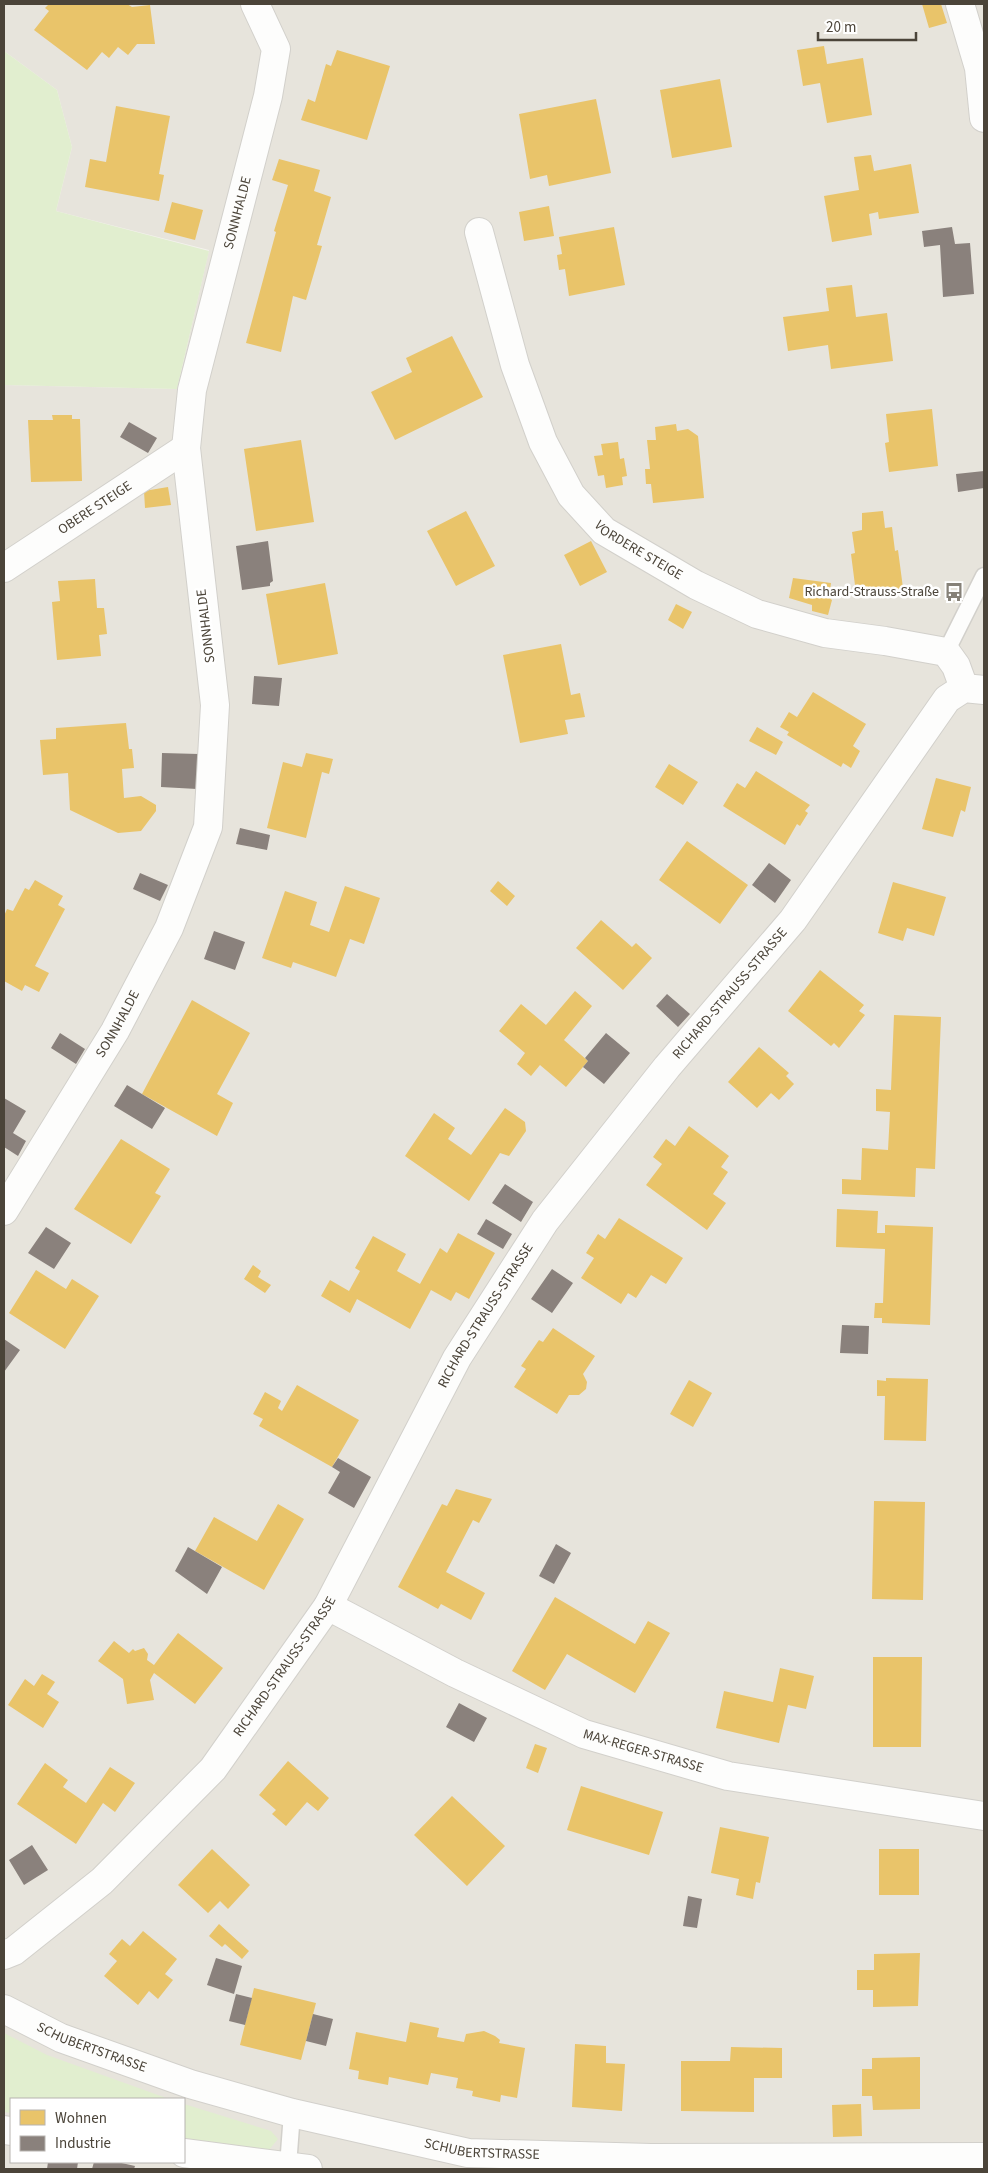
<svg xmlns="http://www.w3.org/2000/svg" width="988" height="2173" font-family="'Source Sans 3',sans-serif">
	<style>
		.residential { fill: #e7e4dc; fill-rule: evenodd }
		.green { fill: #e1eecf }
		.homes { fill: #e9c46a }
		.industry { fill: #8a817c }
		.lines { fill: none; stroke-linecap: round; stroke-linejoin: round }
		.service-casing { stroke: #d2d0cb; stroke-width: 19 }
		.minor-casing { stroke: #d2d0cb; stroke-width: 30 }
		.service { stroke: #fdfdfc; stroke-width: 16 }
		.minor { stroke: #fdfdfc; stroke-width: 28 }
		.labels { text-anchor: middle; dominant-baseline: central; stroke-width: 5; stroke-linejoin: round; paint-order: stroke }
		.street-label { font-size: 14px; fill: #4b4439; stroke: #fff }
		.poi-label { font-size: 14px; fill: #4b4439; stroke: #fff; text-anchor: end }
	</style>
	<rect width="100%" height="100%" fill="#f4f2ee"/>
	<path class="residential" d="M4 4H984V2169H4V385L177 389 209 250 56 211 72 147 57 90 4 51ZM11 2099H184V2162H11Z"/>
	<path class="green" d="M4 51 57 90 72 147 56 211 209 251 177 389 4 385Z
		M4 2033 47 2055 169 2099H11V2113L4 2112Z
		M184 2104 271 2131 278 2139 268 2151 184 2139Z"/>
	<path class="homes" d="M49 4H127L132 7 150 5 155 44H137L128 55 118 47 109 58 102 52 87 70 34 30 49 11 45 8Z
		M922 4H941L947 23 929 28Z
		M824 46 827 64 863 58 872 115 827 123 820 83 803 86 797 50Z
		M337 50 390 66 367 140 301 120 308 99 315 102 326 64 331 66Z
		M720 79 732 147 672 158 660 90Z
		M596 99 611 173 549 186 547 175 530 179 519 114Z
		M116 106 170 116 159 174 164 175 159 201 85 187 90 159 106 162Z
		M871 155 874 171 911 164 919 213 879 219 878 212 869 214 872 235 832 242 824 196 859 190 854 157Z
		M279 159 320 170 314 191 331 197 317 245 322 246 306 300 293 296 281 352 246 343 276 232 274 231 288 185 272 180Z
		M172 202 203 210 195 240 164 232Z
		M549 206 554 236 524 241 519 212Z
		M614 227 625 285 569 296 565 269 559 270 557 255 562 254 559 237Z
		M852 285 856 317 887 313 893 361 831 369 828 345 788 351 783 317 829 311 826 288Z
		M452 336 483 397 395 440 371 392 412 372 406 358Z
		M932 409 938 466 889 472 885 443 889 442 886 414Z
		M52 415H72V419H80L82 481 31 482 28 420H53Z
		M676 424 677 431 688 429 698 436 704 498 653 503 651 484H646L645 469H650L647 440H656L655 427Z
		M301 440 314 522 256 531 244 449Z
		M618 442 620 459 624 458 627 476 622 477 623 485 606 488 604 475 598 476 594 456 603 455 601 444Z
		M168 487 171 505 145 508 144 491Z
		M466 511 495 566 456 586 427 531Z
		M883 511 885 528 892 527 895 551 898 550 903 588 856 593 851 554 855 553 852 532 862 530V513Z
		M591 541 607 572 580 586 564 555Z
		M793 578 831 583 829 598 832 600 828 615 812 611V605L789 598Z
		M95 579 97 608H104L107 634 99 635 101 656 57 660 52 602 60 601 58 581Z
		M325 583 338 654 278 665 266 594Z
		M676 604 692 612 683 629 668 620Z
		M561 644 571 695 580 693 585 717 565 720 568 734 520 743 503 655Z
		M813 692 866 724 853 746 860 751 851 768 843 763 841 767 787 735 789 732 780 727 789 712 797 717Z
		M126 723 129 749H132L134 768 122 769 124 798 141 796 156 805V811L141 831 118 833 70 810 68 773 43 775 40 740 56 739V728Z
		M757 727 783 742 776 755 749 741Z
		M306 753 333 759 329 774 322 772 306 838 267 828 283 762 302 767Z
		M669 764 698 782 683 805 655 787Z
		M756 771 810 805 805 811 808 813 800 826 797 824 785 845 723 806 737 783 745 788Z
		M936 778 971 787 965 812 961 810 953 837 922 829Z
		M687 841 748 885 720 924 659 880Z
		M35 880 63 896 58 905 65 909 35 966 49 973 39 992 25 985 22 991 4 981V916L7 909 13 911 25 888 29 890Z
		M498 881 515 896 507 906 490 891Z
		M893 882 946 897 934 936 907 928 903 941 878 933Z
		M345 886 380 898 364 944 350 939 336 977 293 962 291 968 262 958 285 891 317 902 310 925 329 932Z
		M601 920 632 947 636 943 652 958 623 990 576 948Z
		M820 970 864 1005 859 1011 865 1015 839 1048 834 1043 831 1046 788 1011Z
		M575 991 592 1006 564 1040 588 1061 566 1087 540 1065 531 1076 517 1064 525 1053 499 1031 521 1004 546 1025Z
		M192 1000 250 1033 217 1094 233 1103 217 1136 142 1094Z
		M894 1015 941 1017 935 1169 916 1168 915 1197 842 1194V1179L861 1180 862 1148 888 1150 890 1112 876 1111V1089L891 1090Z
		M759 1047 789 1073 786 1076 794 1084 779 1100 771 1093 757 1108 728 1082Z
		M505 1108 525 1122 526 1131 509 1156 500 1153 469 1201 405 1156 434 1113 455 1128 448 1139 471 1155Z
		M689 1126 729 1156 721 1167 728 1172 713 1194 726 1203 707 1230 646 1185 662 1164 653 1157 666 1139 675 1146Z
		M121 1139 170 1169 155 1193 161 1196 131 1244 74 1209Z
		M837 1209 878 1211 877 1233H885V1225L933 1227 930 1325 882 1323V1318H874L875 1303H883L885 1249 836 1247Z
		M619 1218 683 1258 666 1284 651 1275 636 1298 628 1293 621 1304 581 1278 594 1258 586 1253 598 1234 605 1239Z
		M458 1233 495 1253 469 1299 456 1292 451 1301 431 1290 410 1329 357 1299 350 1313 321 1296 330 1280 349 1291 360 1271 355 1268 373 1236 406 1254 397 1271 420 1284 440 1248 447 1253Z
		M253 1265 261 1271 258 1277 271 1285 265 1293 244 1279Z
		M36 1270 66 1289 72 1279 99 1296 65 1349 9 1313Z
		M553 1328 595 1356 583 1374 587 1382 586 1389 579 1395H569L557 1414 514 1387 526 1369 521 1366 539 1340 543 1342Z
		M886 1378 928 1379 926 1441 884 1440 885 1396H877V1380L886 1381Z
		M689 1380 712 1393 693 1427 670 1414Z
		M297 1385 359 1420 332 1467 259 1426 263 1419 253 1414 265 1392 281 1401 278 1408 282 1411Z
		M456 1489 492 1499 479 1523 473 1520 446 1572 485 1593 471 1620 441 1604 438 1609 398 1587 442 1504 447 1506Z
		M874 1501 925 1502 923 1600 872 1599Z
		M278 1504 304 1519 264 1590 195 1551 214 1517 257 1541Z
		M555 1597 635 1644 648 1621 670 1633 635 1693 567 1654 545 1690 512 1671Z
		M178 1633 223 1668 195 1704 154 1673 150 1680 154 1700 127 1704 123 1679 98 1661 114 1641 129 1653 133 1649 135 1651 144 1648 148 1654 147 1660 154 1665Z
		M873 1657H922L921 1747H873Z
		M780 1668 814 1676 806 1709 788 1705 779 1743 716 1728 724 1691 773 1702Z
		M42 1674 55 1682 47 1694 59 1702 43 1728 8 1705 25 1679 34 1686Z
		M535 1744 547 1748 538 1773 526 1768Z
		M288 1761 329 1798 318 1811 307 1802 286 1826 272 1814 276 1810 259 1795Z
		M45 1763 68 1780 63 1787 86 1803 110 1767 135 1783 115 1812 103 1803 76 1844 17 1804Z
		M581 1786 663 1812 649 1855 567 1830Z
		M452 1796 505 1846 467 1886 414 1835Z
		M720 1827 769 1837 760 1883 756 1882 753 1899 736 1895 739 1879 711 1873Z
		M212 1849 250 1885 228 1909 220 1901 208 1913 178 1885Z
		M879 1849H919V1895H879Z
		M219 1924 249 1951 242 1959 225 1944 222 1947 209 1936Z
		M143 1931 177 1959 165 1974 173 1980 158 1999 149 1991 138 2005 104 1976 117 1961 109 1954 122 1939 130 1946Z
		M920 1953 918 2006 873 2007V1990H857V1970H874V1954Z
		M254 1988 316 2003 301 2060 240 2045Z
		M410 2022 439 2028 437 2037 464 2042 466 2034 484 2031 495 2036 500 2040 499 2043 525 2048 517 2098 501 2095 500 2102 472 2096 473 2091 456 2088 458 2078 431 2073 428 2085 389 2077 388 2085 358 2079 359 2071 349 2069 356 2032 406 2042Z
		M575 2044 606 2046V2063L625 2064 622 2111 572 2107Z
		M731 2047 782 2048V2078H754V2112L681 2111V2061H730Z
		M920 2057V2109L873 2110 872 2096H862V2069H872V2058Z
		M861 2104 862 2136 833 2137 832 2105Z"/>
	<path class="industry" d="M952 227 955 244 970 243 974 294 943 297 940 245 924 247 922 231Z
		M129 422 157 438 148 453 120 437Z
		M984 471V488L958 492 956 474Z
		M268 541 273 581 270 583V586L242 590 236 546Z
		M254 676 282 678 279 706 252 704Z
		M162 753 199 754 197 789 161 787Z
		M240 828 270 835 267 850 236 844Z
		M769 863 791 880 775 903 752 885Z
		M140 873 168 885 160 901 133 889Z
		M214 931 245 942 235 970 204 959Z
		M667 994 690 1014 678 1027 656 1006Z
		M60 1033 85 1049 76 1064 51 1048Z
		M606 1033 630 1053 604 1084 583 1067 588 1061 585 1058Z
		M127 1085 165 1108 152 1129 114 1106Z
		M4 1098 26 1111 13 1133 26 1141 18 1156 4 1147Z
		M505 1184 533 1202 521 1222 492 1203Z
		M486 1219 512 1234 503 1249 477 1234Z
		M46 1227 71 1243 54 1269 28 1253Z
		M552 1269 573 1283 552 1313 531 1299Z
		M842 1325 869 1326 868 1354 840 1353Z
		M4 1339 20 1350 4 1372Z
		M338 1458 371 1477 354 1508 328 1493 340 1472 332 1467Z
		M556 1544 571 1553 554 1584 539 1576Z
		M188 1547 222 1567 207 1594 175 1571Z
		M459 1703 487 1718 474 1742 446 1727Z
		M32 1845 48 1870 24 1885 9 1860Z
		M688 1896 702 1899 697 1928 683 1926Z
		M216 1958 242 1966 234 1994 207 1985Z
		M236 1994 252 1998 245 2025 229 2021Z
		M313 2014 333 2019 326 2046 306 2041Z
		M48 2162H78L77 2169H47Z
		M94 2162H117L135 2166 134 2169H92Z"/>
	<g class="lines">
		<g class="service-casing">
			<path id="service" d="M946 652 984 576
				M288 2166 292 2113"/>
		</g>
		<g class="minor-casing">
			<g id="minor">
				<path d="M960 4 979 68 984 118"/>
				<path id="s1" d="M479 232 515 365 543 442 571 495 604 531 696 585 757 614 825 633 885 641 946 652 956 666 964 688"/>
				<path id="s2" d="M4 568 186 448"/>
				<path id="s3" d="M4 1211 115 1031 169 928 208 827 215 705 186 448 192 390 268 96 276 49 255 4"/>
				<path id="s4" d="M328 1606 455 1673 584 1734 728 1776 984 1816"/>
				<path id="s5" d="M4 1955 14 1951 102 1881 213 1769 328 1606 457 1358 545 1221 667 1067 793 920 947 699 964 688 984 690"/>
				<path id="s6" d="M4 2009 61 2038 190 2084 292 2113 468 2153 651 2158 984 2157"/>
				<path d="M4 2130 11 2131"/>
				<path d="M184 2153 308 2169"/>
			</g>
		</g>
		<use href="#service" class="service"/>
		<use href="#minor" class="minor"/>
	</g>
	<defs>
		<g id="bus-bare" transform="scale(1.5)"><path d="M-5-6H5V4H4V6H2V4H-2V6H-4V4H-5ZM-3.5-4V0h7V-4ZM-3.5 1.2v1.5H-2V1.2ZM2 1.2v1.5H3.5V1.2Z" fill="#868178" stroke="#fff" stroke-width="2.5" paint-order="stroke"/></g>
	</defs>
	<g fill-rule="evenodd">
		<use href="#bus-bare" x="954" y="592"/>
	</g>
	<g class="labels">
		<g class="street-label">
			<text stroke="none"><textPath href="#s3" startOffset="1058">SONNHALDE</textPath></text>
			<text stroke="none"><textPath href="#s2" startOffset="109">OBERE STEIGE</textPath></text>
			<text stroke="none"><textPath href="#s1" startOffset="368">VORDERE STEIGE</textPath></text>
			<text transform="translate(206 626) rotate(-97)">SONNHALDE</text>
			<text stroke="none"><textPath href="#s5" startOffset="1216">RICHARD-STRAUSS-STRASSE</textPath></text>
			<text stroke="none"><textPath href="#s3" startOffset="219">SONNHALDE</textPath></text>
			<text stroke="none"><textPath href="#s5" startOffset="811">RICHARD-STRAUSS-STRASSE</textPath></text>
			<text stroke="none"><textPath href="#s5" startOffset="406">RICHARD-STRAUSS-STRASSE</textPath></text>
			<text stroke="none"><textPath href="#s4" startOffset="348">MAX-REGER-STRASSE</textPath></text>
			<text stroke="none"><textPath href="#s6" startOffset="96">SCHUBERTSTRASSE</textPath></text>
			<text stroke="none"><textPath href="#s6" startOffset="501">SCHUBERTSTRASSE</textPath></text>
		</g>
		<g class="poi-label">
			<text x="939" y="592">Richard-Strauss-Straße</text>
		</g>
	</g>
	<rect width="988" height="2173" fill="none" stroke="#4b4439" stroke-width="10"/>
	<rect x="10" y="2098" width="175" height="65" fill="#ffffff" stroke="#b7b4b0"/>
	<rect x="20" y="2110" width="25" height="15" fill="#e9c46a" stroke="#b7b4b0"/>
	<text x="55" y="2123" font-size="15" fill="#4b4439">Wohnen</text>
	<rect x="20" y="2136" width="25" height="15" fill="#8a817c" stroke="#b7b4b0"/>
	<text x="55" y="2148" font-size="15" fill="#4b4439">Industrie</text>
	<path d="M818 32v8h98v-8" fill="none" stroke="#4b4439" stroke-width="2.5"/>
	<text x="826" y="32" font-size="15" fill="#4b4439" stroke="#ffffff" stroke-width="4" paint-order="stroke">20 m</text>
</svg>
